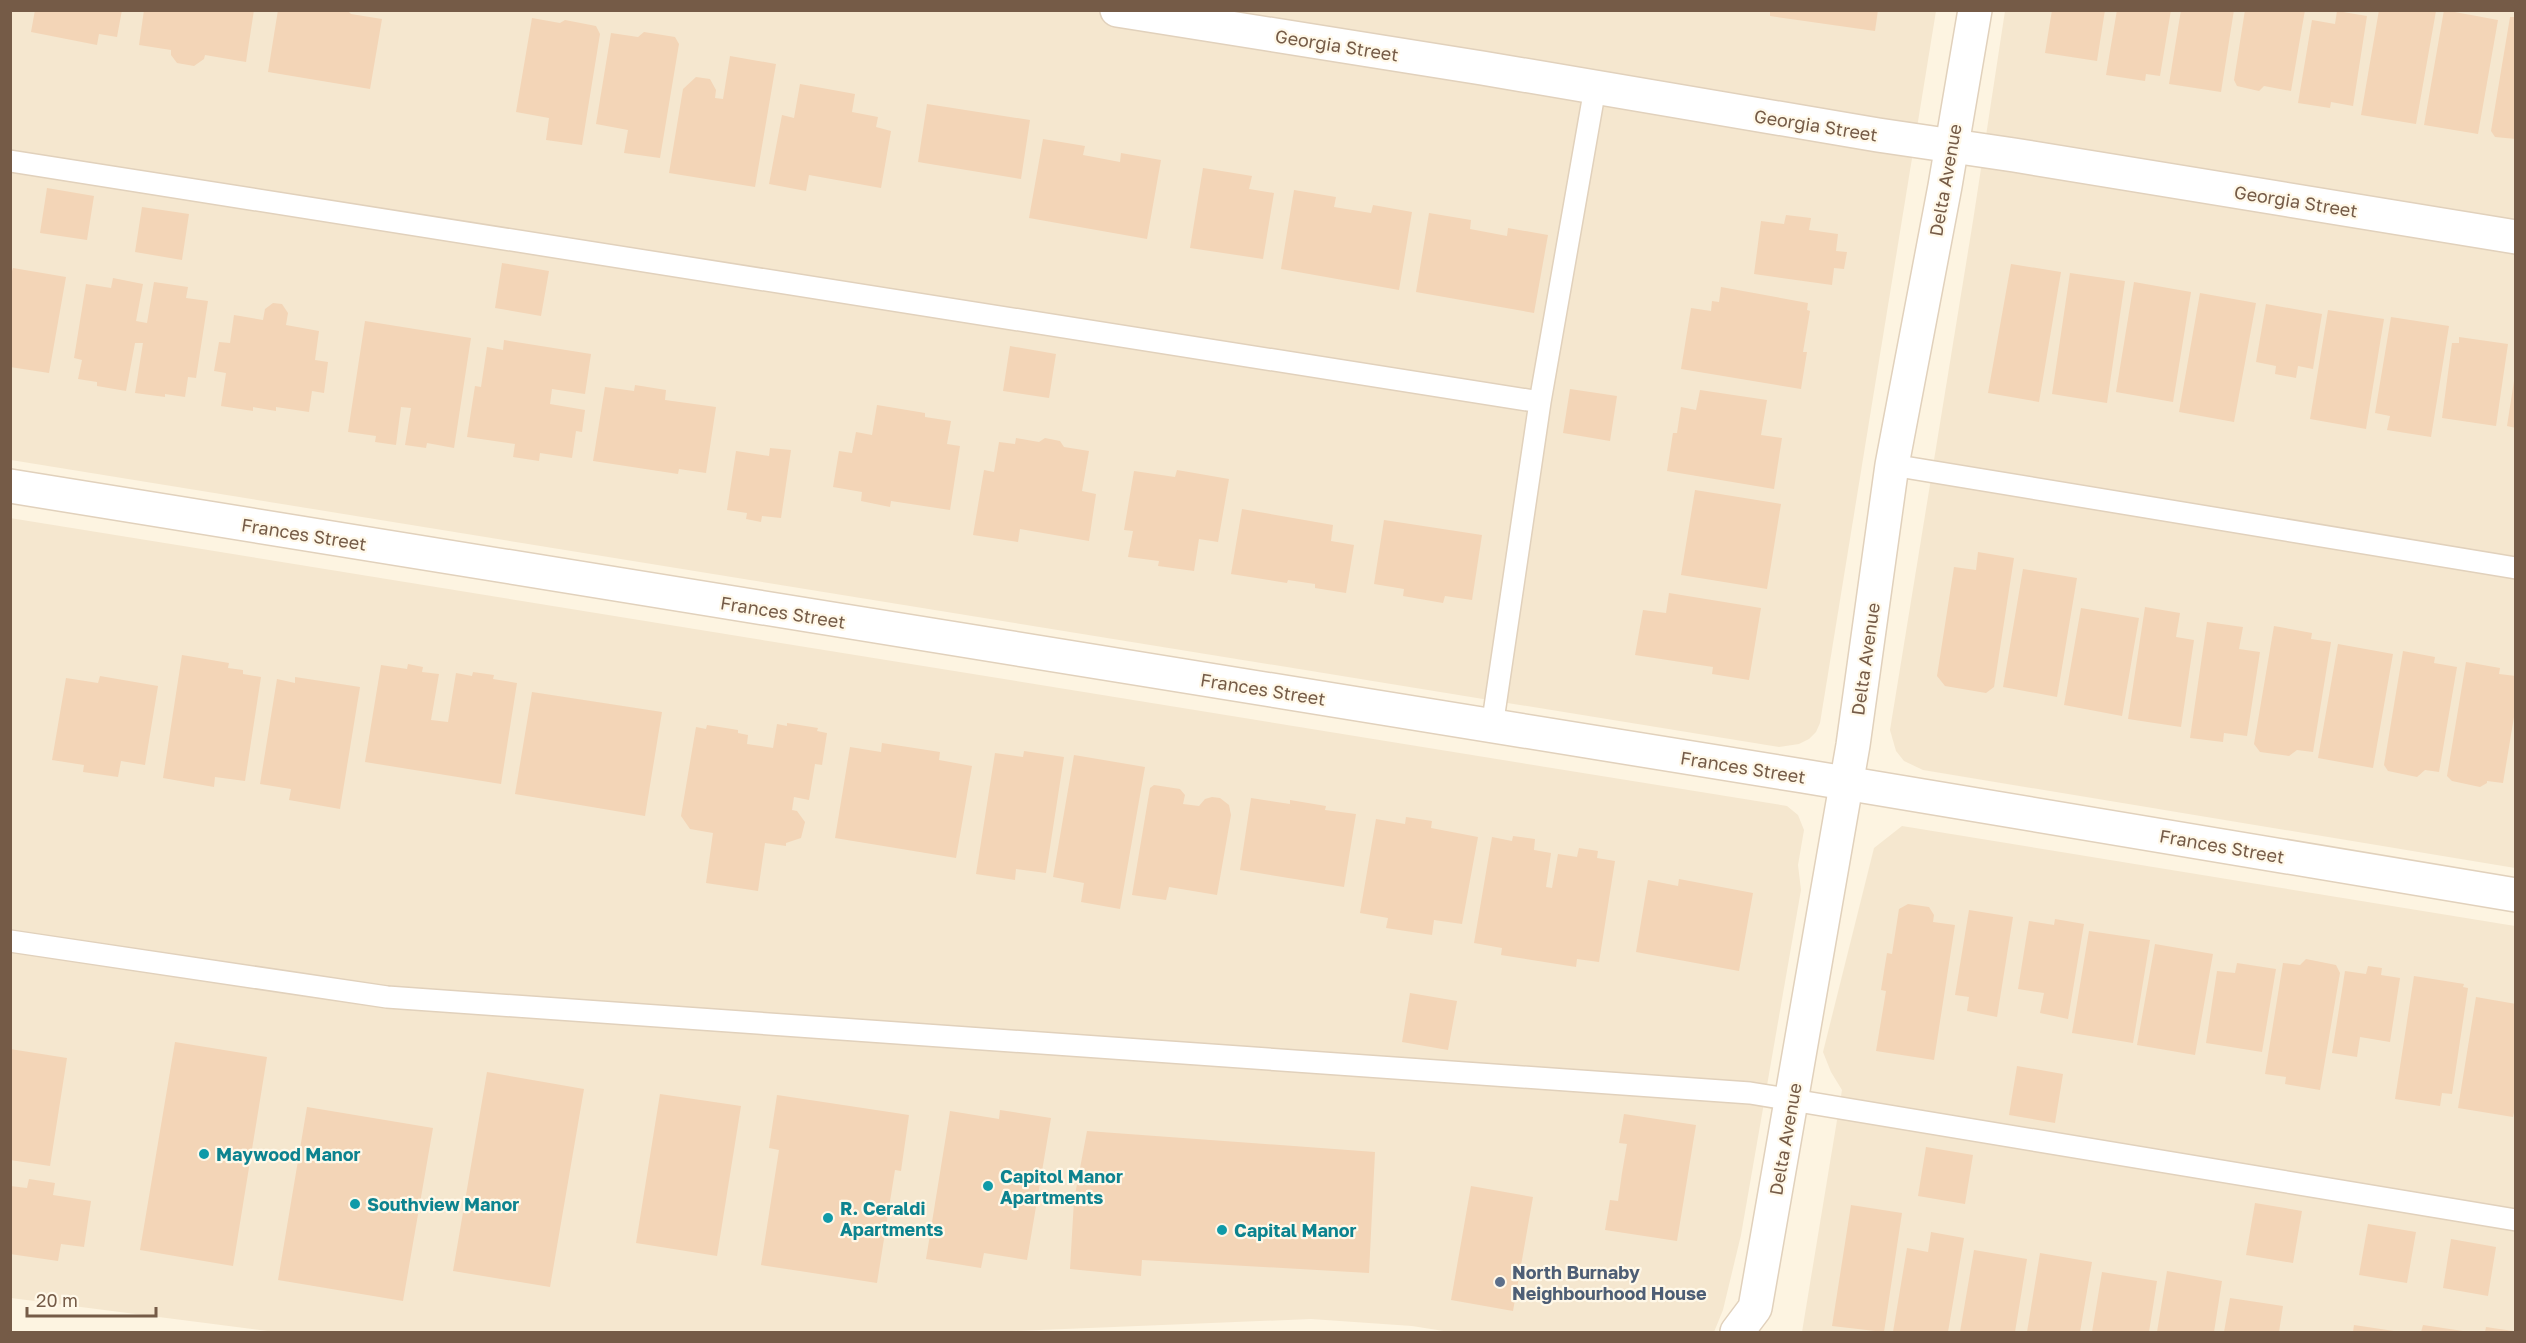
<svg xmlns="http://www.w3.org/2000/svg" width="2526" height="1343" font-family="'Golos Text',sans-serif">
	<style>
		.residential { fill: #f5e7cf }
		.building { fill: #f3d5b7 }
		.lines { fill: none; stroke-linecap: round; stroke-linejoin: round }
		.service-casing { stroke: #e1d1bc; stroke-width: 24 }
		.minor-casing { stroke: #e1d1bc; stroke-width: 36 }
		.tertiary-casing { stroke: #e1d1bc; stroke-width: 36 }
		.service { stroke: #fff; stroke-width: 21 }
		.minor { stroke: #fff; stroke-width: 33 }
		.tertiary { stroke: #fff; stroke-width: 33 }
		.culture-dot { fill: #0f9aa8; stroke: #fff8e8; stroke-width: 2 }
		.service-dot { fill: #5c6f8a; stroke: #fff8e8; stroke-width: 2 }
		.labels { text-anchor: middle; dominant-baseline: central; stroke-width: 4.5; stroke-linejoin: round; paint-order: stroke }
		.street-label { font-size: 18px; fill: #755b47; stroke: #fff8e8 }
		.culture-label { font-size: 18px; font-weight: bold; fill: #0d838f; stroke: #fff8e8; text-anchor: start }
		.service-label { font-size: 18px; font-weight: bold; fill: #4e5e75; stroke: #fff8e8; text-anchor: start }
	</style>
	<rect width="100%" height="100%" fill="#fdf4e1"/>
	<path class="residential" d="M10 11H1936L1820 723 1816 732 1809 739 1799 744 1779 747 11 460Z
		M2005 11H2515V868L1923 770 1904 761 1896 751 1890 730 1973 221Z
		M10 518 1787 806 1798 815 1804 830 1798 865 1801 890 1741 1235 1723 1310 1714 1332H1450L1412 1326 1311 1319 989 1332H275L11 1298Z
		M1902 826 2515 926V1332H1802L1842 1090 1831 1072 1823 1052 1874 848Z"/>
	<path class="building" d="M35 10H122L117 37 99 34 97 45 31 32Z
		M144 10H254L246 62 205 55 204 59 194 66 177 63 171 55V50L139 45Z
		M278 10H347L351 14 382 19 370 89 268 72Z
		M1770 10H1878L1875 31 1770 16Z
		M2052 10H2105L2097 61 2045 53Z
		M2117 10H2171L2160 76 2146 74 2145 81 2106 75Z
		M2181 10H2234L2221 92 2169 84Z
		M2245 10H2305L2291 91 2264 86 2259 91 2237 86 2234 80Z
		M2379 10 2436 11 2416 124 2361 115Z
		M2444 10 2498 20 2478 134 2424 125Z
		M2337 11 2367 16 2353 106 2331 102 2330 108 2298 103 2312 20 2335 24Z
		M2510 17H2516V139L2495 137 2491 131Z
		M532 18 560 23 565 20 596 26 600 34 582 145 546 140 549 118 516 112Z
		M644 32 675 37 679 44 660 158 624 153 628 130 596 124 611 33 638 37Z
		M730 56 776 64 755 187 669 173 683 89 696 77 710 79 716 90 715 98 723 99Z
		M800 84 855 94 852 112 878 117 876 127 891 131 881 188 809 175 806 191 769 184 782 115 794 118Z
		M927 104 1030 120 1021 179 918 162Z
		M1043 139 1085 146 1083 155 1120 162 1121 153 1161 160 1147 239 1029 218Z
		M1203 168 1252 176 1249 189 1274 193 1263 259 1190 248Z
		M47 188 94 196 87 240 40 233Z
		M1294 190 1336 197 1334 207 1371 213 1373 205 1412 212 1399 290 1281 269Z
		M142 207 189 214 182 260 135 252Z
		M1429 213 1471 220 1470 229 1507 236 1508 228 1548 235 1534 313 1416 292Z
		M1786 215 1811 218 1809 230 1838 234 1836 251 1847 252 1844 269 1834 268 1832 285 1754 274 1761 221 1784 224Z
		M502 263 549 271 541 316 495 308Z
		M2011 264 2061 272 2039 402 1988 393Z
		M13 268 66 277 49 373 10 367V277Z
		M2070 273 2125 281 2107 403 2052 394Z
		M113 278 143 284 136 321 147 323 154 282 188 287 186 298 208 301 196 378 188 377 185 397 165 394V397L135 393 143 343H135L126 391 97 386V382L78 379 82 360 74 358 86 284 111 288Z
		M2134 282 2191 292 2173 402 2116 392Z
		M1721 287 1808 303 1807 310 1810 311 1803 352H1807L1801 389 1681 369 1691 308 1711 311 1712 301 1719 302Z
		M2200 293 2256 303 2234 422 2179 412Z
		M273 303 282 304 288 313 286 325 319 331 315 360 328 362 324 393 312 391 309 412 276 407V411L253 407V411L221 406 226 373 214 371 219 342 230 343 234 315 263 320 265 309Z
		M2266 304 2322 314 2313 369 2298 366 2296 378 2275 374 2276 366 2256 362Z
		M2328 310 2384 319 2366 429 2310 419Z
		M2391 317 2449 326 2431 437 2387 430 2390 416 2375 413Z
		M365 321 471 338 454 448 427 443 426 448 405 445 411 408 401 407 396 445 375 442 376 436 348 432Z
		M2459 337 2508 344 2496 426 2442 418 2452 343H2459Z
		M504 340 591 354 585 394 552 389 550 404 585 410 582 432 576 431 572 458 540 453 539 461 513 457 515 444 467 437 475 386 481 387 487 347 503 350Z
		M1010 346 1056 354 1049 398 1003 391Z
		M2514 381H2516V428L2507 426Z
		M635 385 666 390 665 400 716 407 706 473 679 469 678 474 593 461 605 387 634 391Z
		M1570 389 1617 396 1610 441 1563 433Z
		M1700 390 1767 400 1761 435 1782 438 1774 489 1667 471 1673 433H1677L1681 407 1696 410Z
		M877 405 925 413V417L951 421 947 444 960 446 950 510 891 501 890 507 861 501 862 492 833 487 839 451 852 453 856 432 872 435Z
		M1016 438 1039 442 1045 438 1060 441 1064 447 1089 451 1082 491 1096 494 1089 541 1020 529 1018 542 973 535 984 470 994 472 999 442 1015 444Z
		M770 448 791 450 781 518 762 516 761 522 746 519 747 513 727 510 736 451 769 456Z
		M1177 470 1229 479 1218 542 1199 539 1194 571 1158 566 1159 561 1128 557 1133 531 1124 530 1134 471 1175 477Z
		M1695 490 1781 504 1767 589 1681 575Z
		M1242 509 1333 525 1331 541 1354 545 1346 593 1315 588V584L1288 580 1287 583 1231 574Z
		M1384 520 1482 535 1472 600 1445 596 1443 603 1403 596 1404 589 1374 584Z
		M1978 552 2014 558 1994 687 1986 693 1945 686 1937 676 1954 567 1976 570Z
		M2023 569 2077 578 2057 697 2003 687Z
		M1669 593 1761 608 1749 680 1712 674 1713 667 1635 655 1643 610 1666 613Z
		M2145 607 2180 613 2176 637 2194 640 2181 727 2128 719Z
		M2081 608 2139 618 2122 716 2064 705Z
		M2207 622 2243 627 2239 649 2260 652 2247 736 2224 733 2223 742 2190 738Z
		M2274 626 2312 633 2311 639 2331 642 2313 752 2297 750 2289 756 2260 752 2254 744Z
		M2338 644 2393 654 2373 768 2318 758Z
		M2403 651 2435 657 2434 663 2457 667 2439 772 2425 770 2417 777 2388 771 2384 765Z
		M182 655 229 663 228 668 243 670V674L261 677 245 781 215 777 214 787 163 778Z
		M2466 662 2500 668 2499 674 2516 676V705L2503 783 2487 781V783L2480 787 2452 781 2447 776Z
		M408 664 423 667 422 672 439 674 431 720 448 722 456 673 472 676 473 672 494 675 493 679 517 683 501 784 365 762 381 665 407 669Z
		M100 676 158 686 145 765 121 761 118 777 83 772 84 765 52 760 66 678 98 683Z
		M295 677 360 687 340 809 289 800 291 789 260 784 277 679 295 683Z
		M532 692 662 712 645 816 515 794Z
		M787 723 818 728 817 731 827 733 822 765 815 764 809 800 794 797 792 810 797 811 805 822 801 838 786 843V846L765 843 758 891 706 883 713 833 690 829 681 816 696 727 706 729 707 725 738 730V733L748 735 747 744 773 748 777 724 787 726Z
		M882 743 940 752 939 760 972 766 956 858 835 838 850 747 881 752Z
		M1024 751 1064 757 1046 873 1016 869 1015 880 976 874 995 753 1023 757Z
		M1074 755 1145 767 1120 909 1081 902 1084 883 1053 877Z
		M1154 785 1180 789 1185 795 1183 804 1199 806 1205 799 1212 797 1220 798 1229 805 1231 815 1217 895 1169 887 1166 900 1132 895 1150 788Z
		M1251 798 1290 804V800L1326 806 1325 810 1356 814 1344 887 1240 870Z
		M1406 817 1432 821 1431 828 1478 837 1462 924 1434 920 1432 935 1386 928 1388 918 1360 913 1376 819 1405 824Z
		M1513 836 1535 839 1534 850 1551 853 1546 887 1552 888 1558 854 1577 857 1579 848 1598 851 1597 858 1615 861 1599 962 1577 959 1576 967 1501 955 1502 948 1474 943 1492 837 1512 841Z
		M1679 879 1753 893 1739 971 1636 952 1648 880 1678 886Z
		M1908 904 1929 907 1934 915 1933 922 1955 925 1934 1060 1876 1051 1886 991 1881 990 1887 953 1892 954 1899 909Z
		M1969 910 2013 917 1997 1017 1967 1011 1969 997 1955 995Z
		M2055 919 2084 924 2068 1019 2040 1013 2044 993 2018 989 2029 921 2054 925Z
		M2089 931 2150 940 2133 1043 2072 1033Z
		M2155 944 2213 954 2195 1055 2137 1045Z
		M2306 959 2336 965 2340 973 2320 1090 2285 1084 2286 1077 2265 1074 2283 963 2300 965Z
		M2237 963 2276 969 2262 1052 2206 1043 2217 971 2235 973Z
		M2368 966 2382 968 2381 975 2400 978 2390 1042 2360 1037 2357 1057 2332 1053 2345 971 2366 974Z
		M2414 976 2464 984 2463 987 2468 988 2452 1094 2442 1093 2440 1106 2395 1099Z
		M1410 993 1457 1001 1448 1050 1402 1042Z
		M2476 997 2516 1004V1104L2513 1117 2458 1108Z
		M175 1042 267 1057 233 1266 140 1250Z
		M10 1049 67 1058 50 1166 10 1160Z
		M2017 1066 2063 1074 2055 1123 2009 1115Z
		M487 1072 584 1089 550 1287 453 1271Z
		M660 1094 741 1106 717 1256 636 1243Z
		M777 1095 909 1115 901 1171 895 1170 877 1283 761 1265 779 1150 769 1148Z
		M307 1107 433 1128 403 1301 278 1280Z
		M1000 1110 1051 1118 1027 1260 984 1253 981 1268 926 1259 950 1111 999 1119Z
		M1624 1114 1696 1125 1677 1241 1605 1230 1610 1200 1618 1201 1622 1173 1627 1144 1619 1143Z
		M1087 1131 1375 1152 1369 1273 1142 1260 1141 1276 1070 1269 1074 1200Z
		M1926 1147 1973 1155 1965 1204 1918 1196Z
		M29 1179 55 1183 53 1195 91 1201 84 1247 61 1244 58 1261 10 1254V1186L27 1188Z
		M1471 1186 1533 1197 1513 1311 1451 1300Z
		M2255 1203 2302 1211 2293 1263 2246 1255Z
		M1851 1205 1902 1213 1884 1332 1832 1326Z
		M2368 1224 2416 1232 2407 1283 2359 1275Z
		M1931 1232 1964 1238 1948 1332H1893L1907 1248 1928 1252Z
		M2451 1239 2496 1247 2488 1296 2443 1288Z
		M1974 1250 2027 1259 2015 1332H1960Z
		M2040 1253 2092 1262 2080 1332H2027Z
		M2167 1271 2222 1281 2214 1332H2157Z
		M2102 1272 2157 1281 2149 1332H2092Z
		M2230 1298 2283 1306 2279 1332H2224Z
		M2354 1325 2394 1331V1332H2353Z
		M2423 1325 2463 1331V1332H2421Z
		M2486 1327 2513 1331V1332H2485Z"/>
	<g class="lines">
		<g class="service-casing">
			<path id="service" d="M10 161 1540 402
				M1892 465 2516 568
				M1492 727 1540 402 1595 88
				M10 941 387 997 1750 1093 2516 1220"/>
		</g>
		<g class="minor-casing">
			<path id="minor" d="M1117 10 1482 68 1878 135 2014 155 2516 237
				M10 486 1803 776 2516 895"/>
		</g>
		<g class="tertiary-casing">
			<path id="tertiary" d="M1737 1332 1755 1308 1853 745 1892 465 1945 186 1975 10"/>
		</g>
		<use href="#service" class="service"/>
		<use href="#minor" class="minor"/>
		<use href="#tertiary" class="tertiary"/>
	</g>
	<g class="culture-dot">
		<circle cx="204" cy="1154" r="6"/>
		<circle cx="988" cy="1186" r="6"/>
		<circle cx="355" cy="1204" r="6"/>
		<circle cx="828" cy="1218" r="6"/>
		<circle cx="1222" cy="1230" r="6"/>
	</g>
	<circle class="service-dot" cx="1500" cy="1282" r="6"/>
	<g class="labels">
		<g class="street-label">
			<text transform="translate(1337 45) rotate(9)">Georgia Street</text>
			<text transform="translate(1816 125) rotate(9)">Georgia Street</text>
			<text transform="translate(1945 180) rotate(-80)">Delta Avenue</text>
			<text transform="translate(2296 201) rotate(9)">Georgia Street</text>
			<text transform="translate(304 534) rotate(9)">Frances Street</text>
			<text transform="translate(783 612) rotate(9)">Frances Street</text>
			<text transform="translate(1865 659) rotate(-82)">Delta Avenue</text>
			<text transform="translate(1263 689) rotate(9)">Frances Street</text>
			<text transform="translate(1743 767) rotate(9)">Frances Street</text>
			<text transform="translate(2222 846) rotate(10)">Frances Street</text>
			<text transform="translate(1785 1139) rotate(-80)">Delta Avenue</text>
		</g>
		<g class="culture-label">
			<text x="216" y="1154">Maywood Manor</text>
			<text x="1000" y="1176">Capitol Manor<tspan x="1000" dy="21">Apartments</tspan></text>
			<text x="367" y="1204">Southview Manor</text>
			<text x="840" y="1208">R. Ceraldi<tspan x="840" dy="21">Apartments</tspan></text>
			<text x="1234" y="1230">Capital Manor</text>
		</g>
		<g class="service-label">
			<text x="1512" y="1272">North Burnaby<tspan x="1512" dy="21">Neighbourhood House</tspan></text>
		</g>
	</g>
	<rect width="2526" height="1343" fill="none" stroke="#755b47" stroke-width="24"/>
	<path d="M27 1307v9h129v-9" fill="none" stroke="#755b47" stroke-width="3"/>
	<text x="36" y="1307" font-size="18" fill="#755b47" stroke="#fff8e8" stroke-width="4.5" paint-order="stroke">20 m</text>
</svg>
